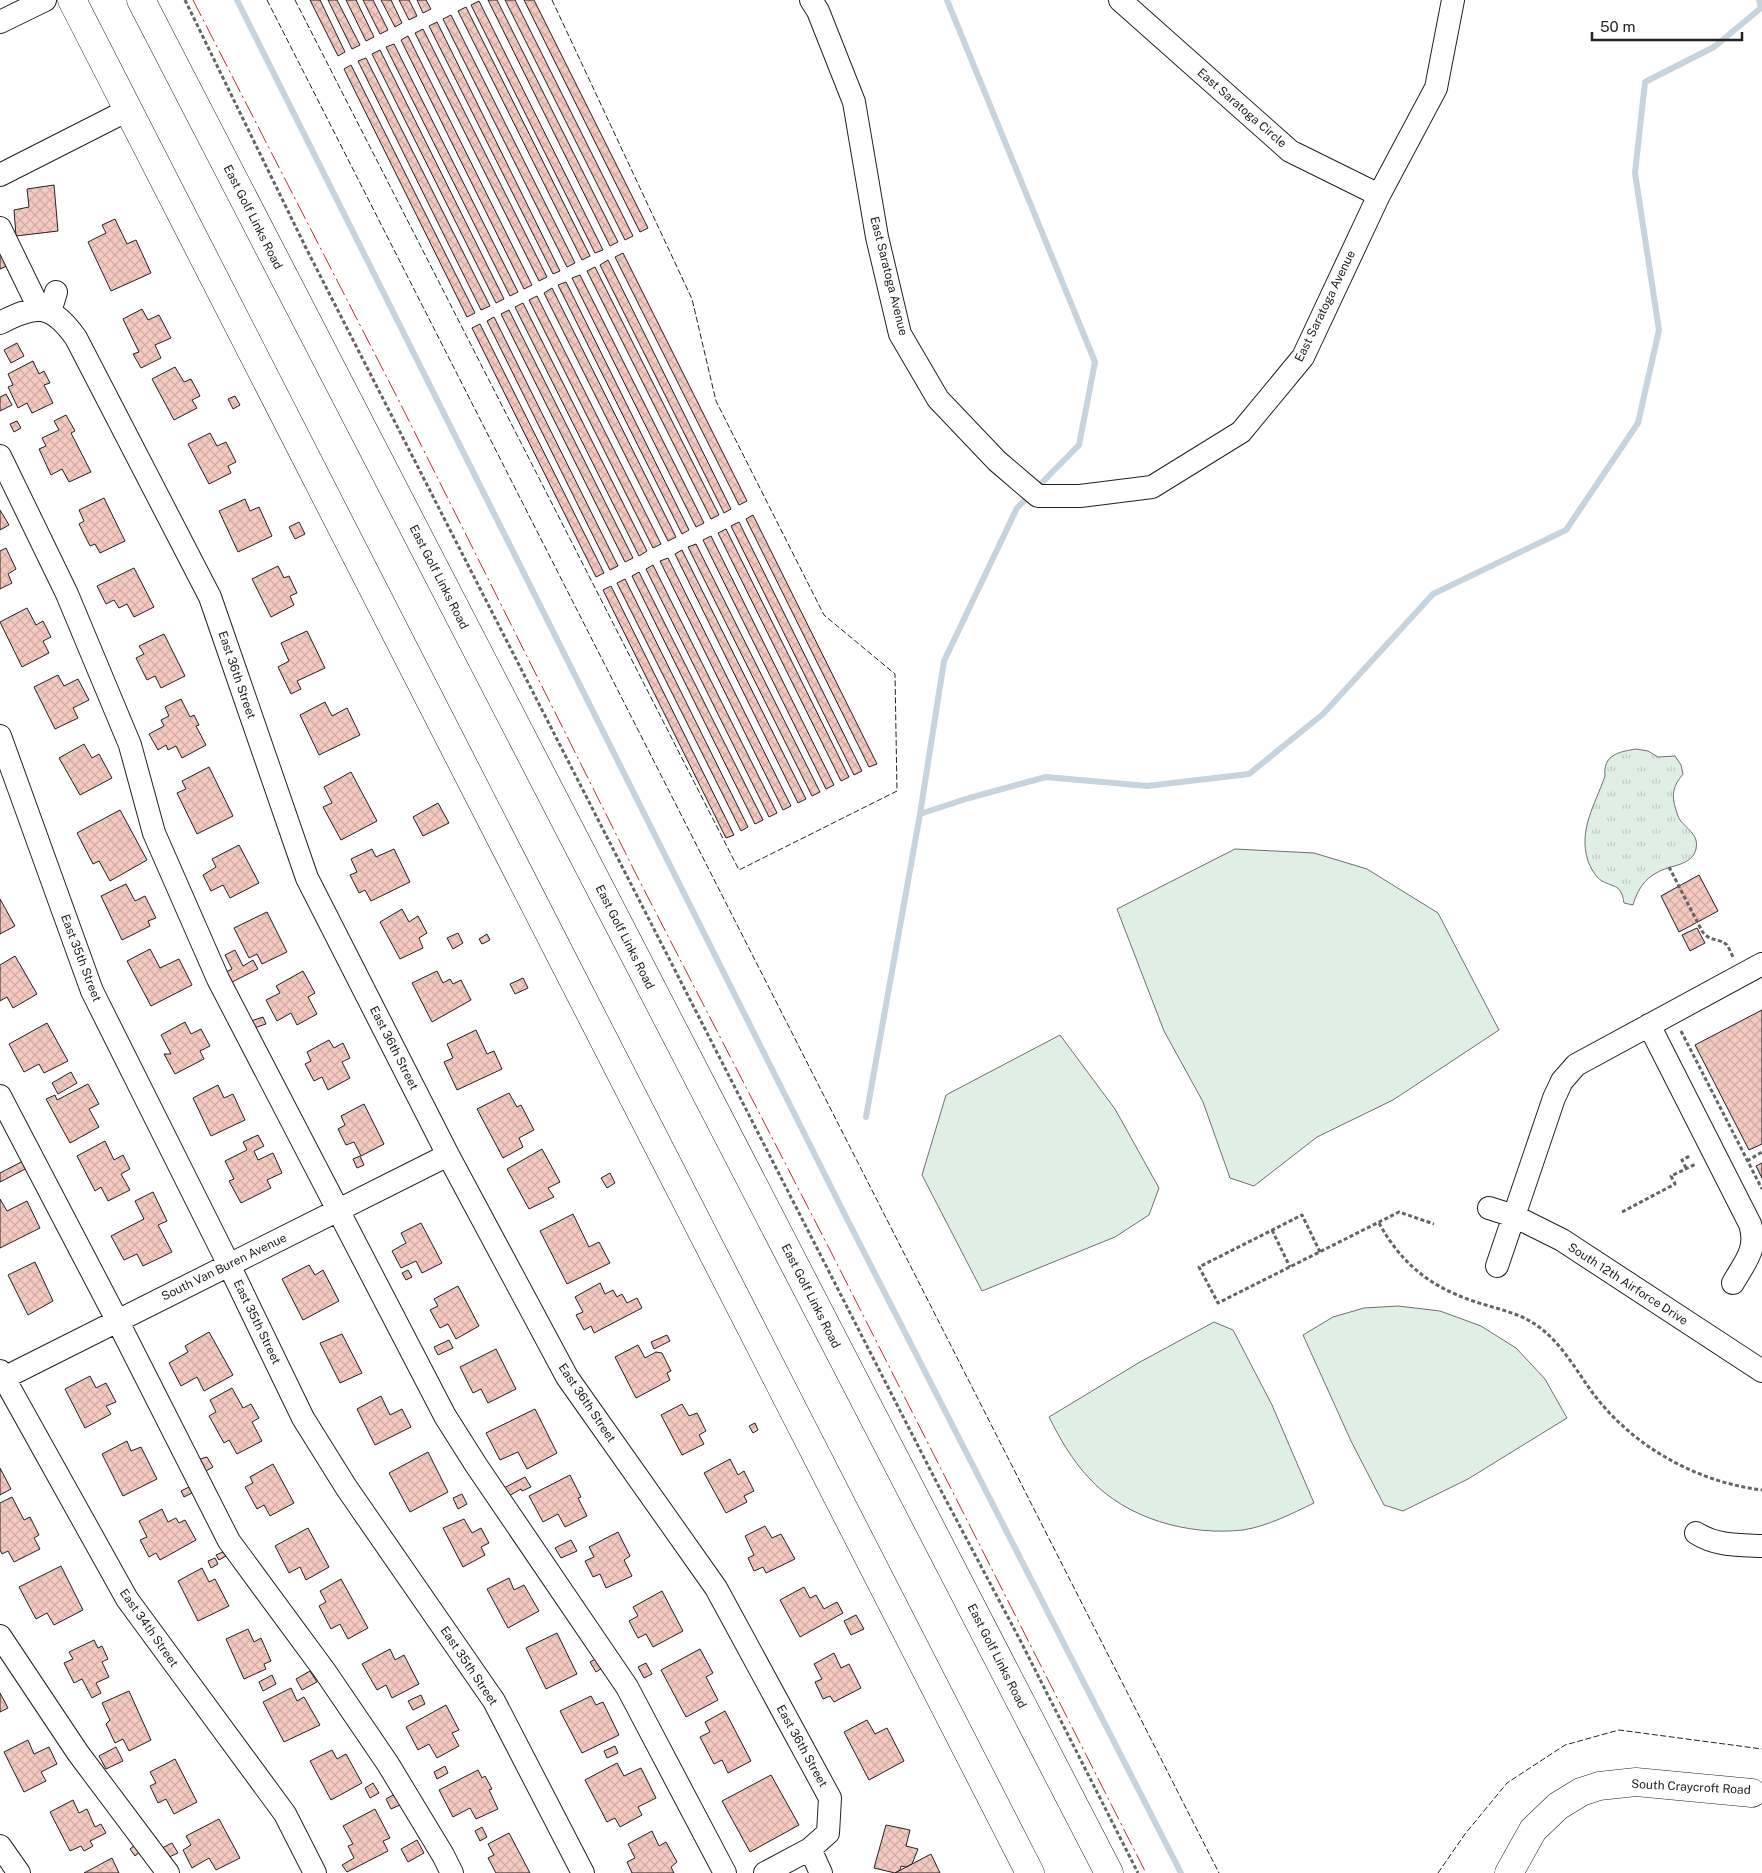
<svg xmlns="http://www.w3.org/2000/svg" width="1762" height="1873" font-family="'Public Sans',sans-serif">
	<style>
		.grass { fill: url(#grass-tufts); stroke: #6f6f6f }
		.park { fill: #e0efe3; stroke: #6f6f6f }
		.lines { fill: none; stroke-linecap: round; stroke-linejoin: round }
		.stream { stroke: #c7d3dd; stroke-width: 6 }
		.building { fill: url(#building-cross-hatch); stroke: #222 }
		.minor-casing { stroke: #222; stroke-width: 24 }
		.major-casing { stroke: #222; stroke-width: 29 }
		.path { stroke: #646464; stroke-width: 3; stroke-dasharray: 4 2.5; stroke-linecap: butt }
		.minor { stroke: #fff; stroke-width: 22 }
		.major { stroke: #fff; stroke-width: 28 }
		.fence { stroke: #222; stroke-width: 1; stroke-dasharray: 6 2.5; stroke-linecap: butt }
		.power { stroke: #c62828; stroke-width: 1; stroke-dasharray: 18 4 2.5 4; stroke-linecap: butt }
		.labels { text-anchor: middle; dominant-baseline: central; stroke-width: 4; stroke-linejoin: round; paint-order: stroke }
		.street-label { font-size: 12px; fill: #222; stroke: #fff }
	</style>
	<defs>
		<pattern id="grass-tufts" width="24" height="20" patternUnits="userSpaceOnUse" patternTransform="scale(1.25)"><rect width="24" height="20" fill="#e0efe3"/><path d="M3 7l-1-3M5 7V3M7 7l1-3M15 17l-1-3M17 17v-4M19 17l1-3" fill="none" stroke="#c0cdc2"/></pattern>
		<pattern id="building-cross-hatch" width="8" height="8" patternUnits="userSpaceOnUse" patternTransform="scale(1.25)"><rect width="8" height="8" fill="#f3c9c0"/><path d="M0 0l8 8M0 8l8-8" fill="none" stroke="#d0aca5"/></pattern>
	</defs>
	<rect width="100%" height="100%" fill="#fff"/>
	<path class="grass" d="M1636 749 1648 751 1658 757 1675 756 1681 765 1683 774C1673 786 1671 795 1676 810 1677 813 1678 817 1680 820 1688 830 1699 835 1696 849 1692 866 1670 865 1658 872 1644 879 1637 891 1633 905L1624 903C1621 884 1615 888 1602 881 1595 877 1591 868 1588 861 1578 830 1595 805 1605 776 1603 755 1618 752 1636 749Z"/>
	<path class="park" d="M1235 849 1314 853 1367 869 1438 913 1499 1030 1393 1100 1317 1137 1254 1186 1230 1178 1203 1102 1164 1031 1117 909Z
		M1060 1035 1115 1109 1159 1188 1149 1215 1115 1237 982 1291 922 1175 946 1095Z
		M1398 1306 1440 1311 1481 1326 1516 1348 1545 1379 1567 1418 1468 1479 1403 1511 1384 1505 1351 1441 1303 1335 1333 1317 1364 1308Z
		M1214 1322 1233 1330 1272 1405 1314 1503C1291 1514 1268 1526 1243 1530 1189 1536 1126 1519 1089 1478 1072 1460 1060 1439 1049 1417L1140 1362Z"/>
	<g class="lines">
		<path class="stream" d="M237 0 845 1215 1181 1873
			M920 814 944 661 1017 508 1079 445 1095 362 947 0
			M866 1117 920 814 969 798 1046 777 1147 786 1249 774 1323 714 1433 594 1566 530 1638 423 1659 330 1635 173 1645 82 1714 47 1761 8 1759 0"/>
	</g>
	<path class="building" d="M310 0H320L345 52 338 56Z
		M328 0H337L360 45 352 49Z
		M346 0H356L374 37 366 41Z
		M363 0H373L388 30 380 34Z
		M381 0H391L402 23 395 27Z
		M399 0H409L417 16 409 20Z
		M417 0H426L431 9 423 13Z
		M488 0H497L618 242 610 246Z
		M505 0H515L633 236 625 240Z
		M524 0H534L648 228 640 232Z
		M479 1 603 250 595 253 471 5Z
		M466 7 590 256 582 260 458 11Z
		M451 15 575 263 567 267 443 19Z
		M437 22 560 271 553 274 429 26Z
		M423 29 547 277 539 281 415 33Z
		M408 36 532 285 524 289 401 40Z
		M394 44 518 292 510 296 386 47Z
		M380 50 504 299 496 303 372 54Z
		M366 58 490 306 481 310 358 61Z
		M351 65 475 313 467 317 344 69Z
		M54 185 58 231 16 236 14 210 29 207 27 189Z
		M115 219 127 244 136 240 151 273 111 291 88 242 106 233 102 225Z
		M0 251 7 266 0 269Z
		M623 253 747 501 739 505 615 257Z
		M608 260 731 509 724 513 600 265Z
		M595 267 719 515 711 519 587 271Z
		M580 275 704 523 696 527 572 278Z
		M566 282 689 530 682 534 558 285Z
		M552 288 676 537 668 541 544 293Z
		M537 296 661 544 653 548 529 300Z
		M523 303 647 551 639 556 515 307Z
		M142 309 148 320 159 315 171 338 155 345 161 358 141 368 133 354 139 352 123 319Z
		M509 310 633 558 625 562 501 314Z
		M494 317 618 566 610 570 487 321Z
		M480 324 604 573 596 577 472 328Z
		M17 343 24 356 11 363 4 350Z
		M33 361 39 374 44 371 50 383 44 385 53 403 32 413 27 403 18 408 8 387 13 385 8 374Z
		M175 367 184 382 191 379 200 396 192 400 197 408 174 420 152 379Z
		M6 394 12 405 0 411V397Z
		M235 396 240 405 233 409 228 399Z
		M66 415 75 431 71 433 91 472 69 482 62 469 51 475 39 449 46 446 42 438 59 430 54 421Z
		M17 421 21 428 14 432 10 424Z
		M210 433 217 446 226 442 236 462 228 466 231 473 209 484 188 444Z
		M104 498 125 541 100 553 95 544 90 546 79 524 84 521 79 510Z
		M245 499 250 511 259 507 272 536 238 552 219 511Z
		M0 510 9 525 0 530Z
		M753 515 877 764 869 767 746 519Z
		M299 522 305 534 295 539 289 527Z
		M739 522 862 771 854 775 731 526Z
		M726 529 849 777 841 781 718 533Z
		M711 536 834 785 826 789 703 540Z
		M696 544 820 792 812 796 688 547Z
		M6 548 16 569 8 574 12 583 0 589V551Z
		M682 550 806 799 798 803 675 554Z
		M668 558 791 806 783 810 660 561Z
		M653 565 777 813 769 817 646 569Z
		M278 566 284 578 289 576 297 593 290 596 294 605 271 617 252 579Z
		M134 568 154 607 134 617 127 604 119 608 114 600 106 604 97 586Z
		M639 572 763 820 755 824 632 576Z
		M625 579 748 827 741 831 617 583Z
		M611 586 734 835 726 838 603 590Z
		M27 608 36 625 43 621 51 637 43 641 49 653 22 667 0 622Z
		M307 631 325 668 297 681 301 689 291 694 278 667 289 661 281 643Z
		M164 634 185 676 161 688 155 676 147 680 136 658 144 654 139 646Z
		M58 675 64 686 78 679 89 700 73 708 78 718 55 729 34 687Z
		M181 699 190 717 194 715 199 725 196 726 206 745 182 758 176 746 168 750 166 745 158 750 149 734 164 726 161 720 169 716 165 707Z
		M325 702 332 716 347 708 360 735 319 755 300 715Z
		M84 744 92 758 99 754 112 778 80 795 59 758Z
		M209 767 233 816 197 834 177 793 186 789 182 781Z
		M351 772 377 821 341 840 323 807 332 803 324 787Z
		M438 803 449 823 423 836 413 817Z
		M120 810 147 860 110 881 99 861 93 864 77 833Z
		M239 845 259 883 230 898 223 885 211 891 203 875 216 867 212 859Z
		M372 849 376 857 394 849 410 882 371 901 365 890 359 893 350 875 357 872 351 859Z
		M1699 875 1718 911 1679 932 1661 896Z
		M126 884 135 901 145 896 156 918 148 921 150 926 122 940 101 896Z
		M0 899 15 926 0 934Z
		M402 909 409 922 418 916 427 933 419 938 423 948 400 959 380 922Z
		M267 912 287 952 262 964 257 954 249 958 234 928Z
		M1697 928 1705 943 1690 951 1682 935Z
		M458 933 463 943 453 949 447 938Z
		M487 934 490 940 482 944 479 939Z
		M150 949 160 968 179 959 192 985 151 1006 127 961Z
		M235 950 243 966 253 960 258 969 232 982 226 972 232 969 225 955Z
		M15 956 37 994 13 1008 7 997 0 1001V965Z
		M303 971 315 993 308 997 317 1014 297 1025 291 1013 277 1021 266 1000 280 993 276 986Z
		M437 971 443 983 450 979 453 984 461 980 471 1000 432 1022 412 983Z
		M523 978 528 988 515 994 510 984Z
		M1762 1010V1144L1749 1150 1695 1045Z
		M263 1017 266 1024 254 1028 251 1021Z
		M185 1022 191 1034 201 1029 210 1046 200 1051 204 1059 175 1074 164 1054H171L161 1035Z
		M47 1023 68 1061 44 1073 39 1064 24 1072 9 1044Z
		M476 1030 487 1054 494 1051 502 1069 457 1090 444 1062 453 1058 447 1044Z
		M329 1040 334 1048 343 1043 350 1058 342 1062 350 1078 328 1090 322 1077 314 1081 305 1064 311 1061 307 1052Z
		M71 1072 77 1083 58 1094 52 1083Z
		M88 1084 99 1104 89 1109 99 1127 70 1143 46 1099 55 1095 57 1100Z
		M218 1085 224 1098 233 1094 245 1120 211 1136 193 1098Z
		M509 1093 517 1107 521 1105 534 1130 519 1138 523 1147 503 1158 477 1109Z
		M364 1104 384 1144 361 1156 354 1142 346 1145 338 1129 345 1125 341 1116Z
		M258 1135 264 1146 254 1151 258 1160 273 1153 282 1173 267 1180 271 1188 241 1203 229 1181 234 1179 225 1161 247 1150 243 1142Z
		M105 1141 114 1160 123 1155 130 1169 121 1174 130 1190 108 1201 101 1187 95 1191 77 1156Z
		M542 1149 560 1182 548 1188 554 1197 529 1209 507 1169Z
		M360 1156 364 1165 357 1168 353 1159Z
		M27 1159 31 1166 0 1182V1173Z
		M1762 1163V1178L1756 1166Z
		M610 1173 615 1183 607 1188 601 1178Z
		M153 1192 167 1221 158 1225 172 1252 143 1266 137 1254 124 1260 111 1236 144 1219 135 1201Z
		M0 1199 7 1211 27 1201 40 1228 0 1248Z
		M573 1214 589 1247 599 1242 610 1263 567 1284 540 1231Z
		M421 1223 442 1263 422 1273 416 1261 401 1268 392 1251 406 1243 401 1233Z
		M35 1262 53 1301 28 1315 8 1275Z
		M309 1265 315 1275 323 1270 339 1301 303 1320 282 1279Z
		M408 1270 412 1277 406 1280 402 1273Z
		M600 1283 605 1294 613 1290 617 1297 622 1294 627 1303 637 1298 642 1308 594 1333 591 1326 584 1330 576 1315 583 1312 575 1297Z
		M458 1286 479 1326 456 1339 448 1324 440 1328 430 1310 438 1306 434 1299Z
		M209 1332 233 1375 204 1391 197 1377 181 1386 169 1363 188 1352 185 1346Z
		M342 1334 362 1373 340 1383 320 1343Z
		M667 1335 670 1341 654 1349 651 1342Z
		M449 1340 453 1348 438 1355 434 1347Z
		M638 1345 645 1358 656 1352 662 1353 671 1371 667 1373 670 1380 636 1398 615 1357Z
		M496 1349 516 1389 488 1403 481 1389 473 1393 460 1367Z
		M90 1376 96 1388 106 1383 116 1402 106 1406 111 1414 85 1428 65 1389Z
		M232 1388 243 1408 251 1404 259 1418 252 1422 262 1441 237 1454 229 1440 224 1443 209 1416 216 1412 210 1400Z
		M381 1396 390 1415 402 1409 411 1427 375 1445 357 1409Z
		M682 1404 689 1416 697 1413 706 1431 699 1435 704 1444 682 1455 661 1415Z
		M535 1409 557 1453 527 1469 518 1452 500 1460 486 1433Z
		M755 1423 758 1430 753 1433 749 1426Z
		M127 1441 131 1451 141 1447 157 1479 123 1496 102 1454Z
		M428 1452 448 1492 410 1512 389 1473Z
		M207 1457 213 1467 206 1471 200 1459Z
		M730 1459 738 1475 744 1471 754 1491 744 1496 747 1502 726 1513 704 1473Z
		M273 1464 294 1503 270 1516 264 1505 257 1509 245 1487 253 1483 250 1477Z
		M0 1468 11 1489 0 1495Z
		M570 1475 581 1497 578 1498 587 1516 565 1527 558 1514 543 1522 529 1496Z
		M525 1477 531 1487 522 1491 521 1489 507 1497 502 1489Z
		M189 1487 192 1493 184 1497 181 1491Z
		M462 1494 467 1504 458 1509 453 1498Z
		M12 1497 24 1520 30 1517 39 1535 34 1538 40 1549 14 1562 8 1551 2 1554 0 1550V1503Z
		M162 1509 168 1522 176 1518 179 1523 185 1520 196 1540 160 1560 156 1553 149 1557 140 1540 147 1537 139 1521Z
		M464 1519 472 1533 481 1528 489 1543 481 1547 485 1555 463 1567 443 1528Z
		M765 1526 772 1538 781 1534 795 1559 766 1573 763 1567 754 1571 748 1558 754 1555 745 1536Z
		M308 1528 329 1567 306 1580 300 1567 289 1573 275 1546Z
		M618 1532 630 1556 624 1560 632 1576 606 1588 600 1574 593 1577 585 1561 594 1557 589 1547Z
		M571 1540 577 1551 561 1558 555 1548Z
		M223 1552 226 1556 219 1560 216 1555Z
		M215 1558 218 1564 211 1568 208 1561Z
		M61 1566 83 1610 54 1625 47 1613 36 1619 19 1587Z
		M202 1568 209 1582 215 1579 229 1606 198 1621 178 1581Z
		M509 1578 514 1590 524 1585 539 1611 508 1628 487 1589Z
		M341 1579 368 1628 348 1639 340 1624 331 1629 319 1606 326 1602 320 1591Z
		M804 1587 810 1598 816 1595 824 1609 837 1602 843 1613 800 1637 780 1600Z
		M662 1591 683 1631 653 1647 646 1634 638 1638 629 1621 638 1616 633 1607Z
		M856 1615 864 1629 851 1635 844 1621Z
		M248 1629 254 1642 261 1638 271 1661 264 1664 266 1669 244 1679 226 1639Z
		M557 1633 577 1674 546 1689 526 1648Z
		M94 1640 98 1648 102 1646 108 1659 102 1662 109 1677 96 1683 101 1693 92 1698 82 1679 74 1683 64 1663 73 1659 69 1652Z
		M390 1649 395 1660 404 1655 419 1684 392 1698 386 1685 377 1690 362 1664Z
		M700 1649 713 1673 706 1677 718 1700 686 1717 661 1670Z
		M834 1653 841 1668 849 1664 861 1688 834 1702 830 1696 823 1699 815 1682 822 1679 814 1664Z
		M599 1657 605 1666 596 1672 590 1662Z
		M646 1663 652 1674 644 1678 638 1667Z
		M310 1671 317 1682 302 1690 296 1679Z
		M272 1675 276 1684 263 1691 259 1682Z
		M291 1688 297 1701 304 1697 320 1725 284 1742 263 1702Z
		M129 1691 151 1740 129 1751 123 1739 115 1743 106 1724 110 1720 102 1703Z
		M0 1693 8 1708 0 1712Z
		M421 1695 425 1704 413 1710 408 1701Z
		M591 1696 596 1705 603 1702 619 1735 582 1753 560 1711Z
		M446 1705 459 1730 452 1733 459 1746 437 1758 429 1744 418 1750 406 1727Z
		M725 1711 751 1761 728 1773 722 1760 714 1764 700 1737 710 1732 705 1722Z
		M867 1720 875 1734 887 1728 904 1761 869 1780 844 1732Z
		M28 1740 34 1754 49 1747 57 1764 41 1772 46 1781 24 1792 4 1752Z
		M615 1746 618 1753 607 1758 604 1751Z
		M116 1747 123 1761 106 1769 99 1756Z
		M332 1750 337 1759 346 1754 362 1783 331 1800 310 1761Z
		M175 1759 197 1802 174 1814 166 1799 158 1803 150 1786 156 1783 150 1772Z
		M617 1763 624 1776 641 1768 656 1798 638 1807 642 1815 620 1827 615 1818 607 1822 585 1780Z
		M445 1766 448 1773 437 1779 434 1772Z
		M478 1770 482 1778 485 1776 492 1789 489 1790 498 1809 476 1819 470 1808 453 1817 439 1790Z
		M771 1775 799 1825 750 1852 722 1801Z
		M373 1783 379 1793 370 1798 365 1788Z
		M395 1794 400 1805 391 1809 386 1799Z
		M73 1800 79 1813 87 1809 95 1827 101 1824 106 1833 90 1841 93 1846 84 1851 81 1846 70 1851 50 1812Z
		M375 1809 390 1838 383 1841 388 1851 347 1872 342 1865 354 1858 348 1846 353 1844 343 1826Z
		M219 1819 240 1858 216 1870 209 1858 192 1868 183 1850 191 1845 186 1836Z
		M886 1825 910 1830 906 1846 918 1849 912 1864 906 1867 901 1866 900 1870 895 1873 874 1868Z
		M482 1827 487 1837 480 1841 475 1831Z
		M652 1831 659 1846 666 1842 677 1862 671 1867 674 1873H632L627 1862 635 1858 628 1844Z
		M509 1833 530 1873H496L488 1858 494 1855 488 1844Z
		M417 1840 424 1853 408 1862 401 1849Z
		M172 1843 178 1853 167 1858 162 1848Z
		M136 1844 141 1851 135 1856 130 1849Z
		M931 1854 940 1873H895L912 1864Z
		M112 1858 119 1873H84Z"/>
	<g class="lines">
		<g class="minor-casing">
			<path id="minor" d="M811 0 818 11 854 102 877 237 900 334 938 399 997 461 1038 496H1080L1152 487 1241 432 1303 357 1379 195 1436 88 1453 0
				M1120 0 1290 151 1379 195
				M0 22 45 0
				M0 175 128 110
				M0 228 36 302 38 309
				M50 312 56 292
				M0 323C36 304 51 303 76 338L210 597 307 878 448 1155 567 1377 716 1588 830 1798 828 1833 810 1849 765 1873
				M0 456 67 594 130 745 154 833 218 979 445 1416 476 1465 627 1687 725 1873
				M0 736 92 991 229 1265 303 1418 346 1487 494 1701 583 1873
				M1649 1025 1750 1224C1758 1249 1745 1262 1733 1283
				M0 1096 117 1320 229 1541 324 1670 388 1764 443 1855 452 1873
				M1489 1208 1514 1216 1562 1240 1762 1371
				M1497 1266 1554 1098 1562 1081 1576 1065 1762 964
				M0 1371 127 1599 285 1814 315 1873
				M0 1380 448 1155
				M1696 1533C1716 1546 1739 1545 1762 1546
				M0 1636 78 1753 168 1873
				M0 1846 19 1873
				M810 1849 821 1873"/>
		</g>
		<g class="major-casing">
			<path id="major" d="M72 0 1030 1873
				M141 0 1109 1873
				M1509 1873 1533 1830 1558 1806 1581 1792 1599 1786 1636 1782 1752 1793"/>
		</g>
		<path class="path" d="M185 0 306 248 938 1485 1019 1638 1138 1873
			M1669 867 1702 931C1709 942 1720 938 1727 945 1729 948 1731 953 1733 957
			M1681 1031 1762 1189
			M1747 1161 1762 1152
			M1686 1168 1682 1160 1690 1156
			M1622 1212 1675 1184 1671 1176 1696 1164
			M1379 1223C1401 1263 1429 1286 1473 1301 1496 1309 1519 1312 1539 1327 1562 1344 1576 1370 1592 1392 1632 1446 1696 1482 1762 1490
			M1272 1230 1290 1267
			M1320 1252 1302 1215 1199 1267 1218 1303 1399 1212 1434 1224"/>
		<use href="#minor" class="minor"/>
		<use href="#major" class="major"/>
		<path class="fence" d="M267 0 1219 1873
			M295 0 739 870 897 791 895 674 824 615 716 401 692 299 552 0
			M1438 1873 1465 1834 1507 1783 1565 1745 1619 1730 1762 1749"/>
		<path class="power" d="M193 0 399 401 637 876 831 1252 1146 1873"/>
	</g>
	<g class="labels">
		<g class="street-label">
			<text transform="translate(1242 108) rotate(41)">East Saratoga Circle</text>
			<text transform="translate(253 217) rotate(63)">East Golf Links Road</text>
			<text transform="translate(889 276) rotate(76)">East Saratoga Avenue</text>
			<text transform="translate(1325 306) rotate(-64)">East Saratoga Avenue</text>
			<text transform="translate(439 577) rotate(63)">East Golf Links Road</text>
			<text transform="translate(237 675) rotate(71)">East 36th Street</text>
			<text transform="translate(625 937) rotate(63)">East Golf Links Road</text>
			<text transform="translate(81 958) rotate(69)">East 35th Street</text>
			<text transform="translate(394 1048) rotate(63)">East 36th Street</text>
			<text transform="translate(224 1267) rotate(-26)">South Van Buren Avenue</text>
			<text transform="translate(1628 1284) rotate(33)">South 12th Airforce Drive</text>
			<text transform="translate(811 1296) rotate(63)">East Golf Links Road</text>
			<text transform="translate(257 1322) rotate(64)">East 35th Street</text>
			<text transform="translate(587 1403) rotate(56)">East 36th Street</text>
			<text transform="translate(149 1628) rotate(55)">East 34th Street</text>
			<text transform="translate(997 1656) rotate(63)">East Golf Links Road</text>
			<text transform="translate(469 1666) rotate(56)">East 35th Street</text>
			<text transform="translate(802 1746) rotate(61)">East 36th Street</text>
			<text transform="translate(1691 1787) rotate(3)">South Craycroft Road</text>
		</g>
	</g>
	<path d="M1592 32v8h150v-8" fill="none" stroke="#222222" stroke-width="2.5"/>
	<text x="1600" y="32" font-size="15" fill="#222222" stroke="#ffffff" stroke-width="4" paint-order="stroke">50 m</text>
</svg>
